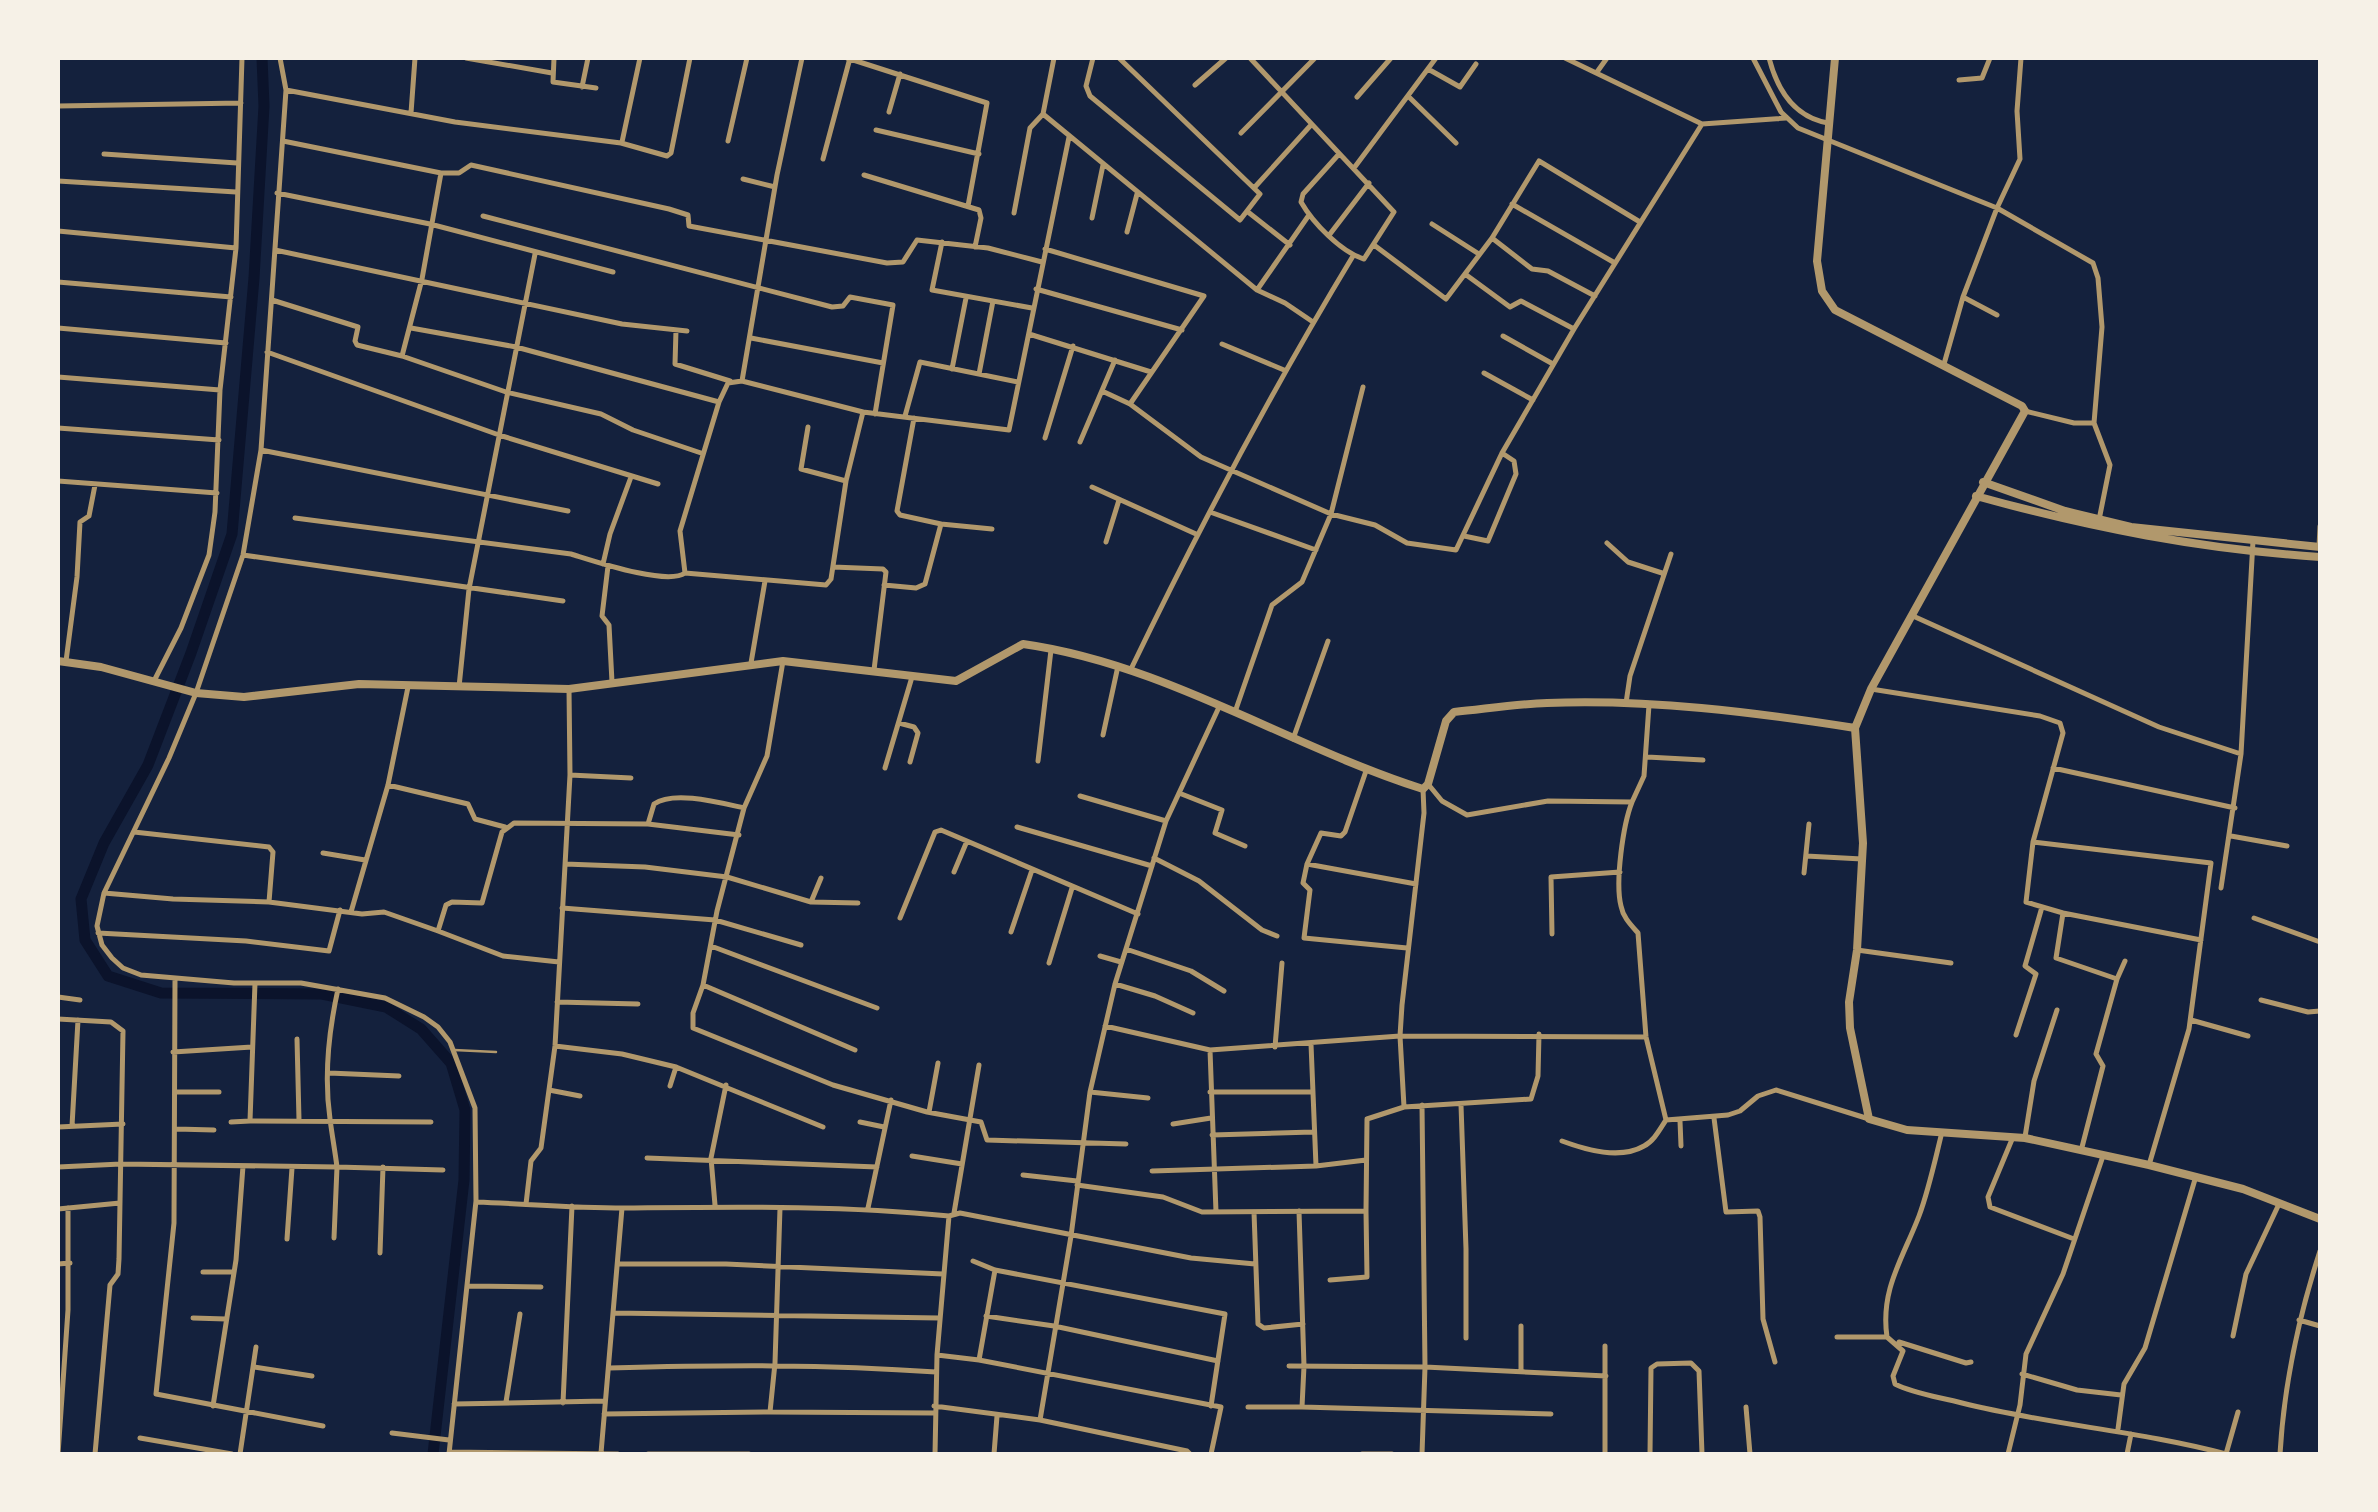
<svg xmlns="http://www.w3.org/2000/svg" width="2378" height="1512" font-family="'Roboto Condensed',sans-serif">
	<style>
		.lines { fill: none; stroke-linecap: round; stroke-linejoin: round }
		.canal { stroke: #0b132b; stroke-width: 11 }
		.service { stroke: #b1986c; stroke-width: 2.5 }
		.minor { stroke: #b1986c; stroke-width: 5 }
		.tertiary { stroke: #b1986c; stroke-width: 8 }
	</style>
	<rect width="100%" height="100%" fill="#14213d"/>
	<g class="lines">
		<path class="canal" d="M262 58 264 106 254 278 232 534 191 653 148 765 104 843 81 899 85 940 108 976 161 993 322 994 386 1007 421 1029 451 1063 465 1110 464 1180 433 1454"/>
		<path class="service" d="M454 1050 496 1052"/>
		<path class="minor" d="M280 58 286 90 261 450 243 555 196 693 169 758 104 893 97 926 102 945 112 958 123 968 141 975 234 983H301L385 998 424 1017 438 1027 450 1042 475 1108 476 1201 449 1454
			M466 58 552 73
			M554 58 553 82 596 88
			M847 58 987 103 968 206
			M1093 58 1086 86 1090 96 1240 220 1260 194 1119 58
			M1250 58 1394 212 1364 259C1341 252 1313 223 1301 202L1303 194 1339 154
			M1565 58 1702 124 1786 118
			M1753 58 1781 112 1798 128 1997 208 2093 263 2098 278 2102 327 2094 423 2110 465 2099 520
			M1769 58C1777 89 1794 117 1828 123
			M1428 69 1460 87 1476 64
			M1597 72 1607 58
			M1959 80 1982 78 1990 58
			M1195 85 1226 58
			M582 87 588 58
			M286 90 455 122 621 143 667 156 671 153 690 58
			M1408 96 1456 143
			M1357 97 1391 58
			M58 106 241 103
			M889 112 900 74
			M411 113 415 58
			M1043 114 1257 290 1285 303 1313 322
			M876 130 979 154
			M1241 133 1315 58
			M283 141 441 173H459L471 165 669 209 688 215 689 226 887 263 903 262 917 240 988 248 1042 262
			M728 141 747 58
			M622 142 640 58
			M104 154 237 163
			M823 159 850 58
			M1354 168 1436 58
			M864 175 979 210 981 218 975 247
			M743 179 775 187
			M58 181 236 192
			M1254 188 1311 125
			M277 193 430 224 613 272
			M1512 204 1615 263
			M1248 212 1290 245
			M1014 213 1030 128 1043 114 1054 58
			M483 216 832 307 843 306 850 297 893 305 875 414
			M1092 218 1103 165
			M1432 224 1479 254
			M58 231 236 248
			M1127 232 1137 194
			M1330 234 1369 183
			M1492 238 1532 269 1548 271 1595 296
			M942 242 932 290 1032 308
			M1374 245 1446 299 1492 238 1539 161 1640 222
			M1045 249 1204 296 1130 404
			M275 250 622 324 687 331
			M1465 274 1510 307 1521 301 1574 329
			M58 282 231 297
			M1036 289 1182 330
			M1257 290 1309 215
			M1963 297 1997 315
			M272 300 358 327 355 341 357 345 402 356 506 392 601 414 633 430 701 453
			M58 328 226 343
			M411 328 516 347 719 402
			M676 330 675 364 730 381
			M1029 334 1151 372
			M1503 336 1553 364
			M751 338 883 363
			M1222 344 1284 370
			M267 352 499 435 658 484
			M402 356 422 279 441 173
			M1944 364 1963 297 1997 208 2020 159 2017 111 2021 58
			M952 369 966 298
			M1484 373 1533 400
			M979 374 993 301
			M58 377 220 390
			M742 381 863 412
			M1102 391 1130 404 1201 457 1331 514 1375 525 1407 543 1456 550 1502 453 1574 329 1702 124
			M2025 411 2074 423H2094
			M905 416 920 362 1018 382
			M914 418 897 511 900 515 941 524
			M808 427 801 469 846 481
			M58 428 219 440
			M1045 438 1073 346
			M1080 442 1115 360
			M261 450 568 511
			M58 481 217 493
			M1092 487 1196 534
			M1210 512 1316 550
			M295 518 571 554C594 561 667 586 685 573L826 585 831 579 846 481 863 412 1009 430 1069 137
			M1464 536 1488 541 1516 474 1514 461 1502 453
			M1106 542 1119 500
			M1607 543 1628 562 1662 573
			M2319 547 2320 526
			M243 555 563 601
			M603 564 610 534 631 477
			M608 566 602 616 609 625 612 682
			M833 567 883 569 886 572 874 670
			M685 573 680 531 719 402 728 383 742 381 777 175 802 58
			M884 585 916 588 925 584 941 524 992 529
			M1913 616 2159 727 2241 754
			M66 661 77 577 80 522 89 516 95 485
			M783 661 767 756 744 808 717 911 703 985 693 1013V1028L833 1085 927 1112 981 1122 987 1140 1126 1144
			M751 663 765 581
			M1131 669C1199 528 1272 390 1353 256
			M154 681 181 628 209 555 215 512 220 390 236 248 242 58
			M459 687 469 589 535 254
			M1871 689 2040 716 2060 723 2063 733 2033 842 2026 902 2063 913 2201 940
			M1626 703 1630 676 1671 554
			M1235 712 1272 605 1302 582 1331 514 1363 387
			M899 723 914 727 918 733 910 762
			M1103 735 1118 666
			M1293 739 1328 641
			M1647 757 1703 760
			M1038 761 1051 650
			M885 768 912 677
			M2053 768 2235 808
			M1366 771 1345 832 1341 836 1321 833 1307 864 1303 883 1310 890 1304 938 1407 948
			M570 775 631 778
			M1428 784 1442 801 1467 815 1548 801 1632 802 1644 776 1649 705
			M388 785 468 804 475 819 505 827
			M1179 793 1222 810 1215 833 1245 846
			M1080 796 1166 821
			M1632 802C1623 825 1615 882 1621 906 1623 917 1630 924 1638 933L1646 1037 1666 1120
			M648 824 654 804C674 790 721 803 744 808
			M1017 827 1152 866
			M134 832 269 847 273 852 269 902
			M2231 836 2287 846
			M2033 842 2211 863 2189 1029 2149 1165
			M323 853 365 860
			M1806 856 1862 859
			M1154 858 1199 881 1262 930 1277 936
			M565 864 645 867 727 877 811 902 821 878
			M1307 864 1416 884
			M954 872 967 841
			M1804 873 1809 824
			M2221 888 2241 754 2253 541
			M104 893 173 899 269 902 362 914 384 912 438 931 446 905 452 902 482 903 502 832 514 823 648 824 739 835
			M811 902 858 903
			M562 908 715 920 801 945
			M351 912 388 785 408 687
			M2063 913 2056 958 2117 979 2096 1054 2103 1066 2081 1151
			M900 918 935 832 941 830 1138 914
			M2254 918 2320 942
			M438 931 503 956 559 962
			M1011 932 1032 870
			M98 933 246 941 329 951 340 910
			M1552 934 1551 877 1620 872
			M711 946 877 1008
			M1126 949 1191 971 1224 991
			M1857 950 1951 963
			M1100 956 1121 962
			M1049 963 1072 888
			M175 979 174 1223 156 1394 323 1426
			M2117 979 2125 961
			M255 983 250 1121 431 1122
			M1115 984 1155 996 1193 1013
			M703 985 855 1050
			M58 997 80 1000
			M2261 1000 2308 1012 2320 1011
			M557 1002 638 1004
			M58 1019 111 1022 123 1031 119 1259 118 1274 110 1285 95 1454
			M2191 1020 2248 1036
			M1105 1026 1210 1050 1400 1036 1646 1037
			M2016 1035 2036 974 2025 966 2042 907
			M297 1039 299 1120
			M1311 1044 1316 1166
			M555 1046 622 1054 676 1067 823 1127
			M1275 1047 1282 963
			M1210 1050 1216 1212
			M173 1052 252 1047
			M329 1073 399 1076
			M670 1086 676 1067
			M549 1090 580 1096
			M175 1092H219
			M1090 1092 1148 1098
			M1210 1092H1311
			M1422 1105 1425 1367 1422 1454
			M1461 1105 1466 1249V1338
			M1404 1107 1531 1099 1538 1076 1539 1034
			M929 1112 938 1063
			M1714 1118 1726 1212 1758 1211 1760 1217 1763 1319 1775 1362
			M1666 1120 1728 1115 1740 1111 1758 1096 1776 1090 1869 1119
			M1680 1121 1681 1146
			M231 1122 250 1121
			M860 1122 884 1127
			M1173 1124 1211 1118
			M72 1126 78 1020
			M58 1127 123 1124
			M176 1129 214 1130
			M1942 1132C1935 1160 1929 1189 1919 1216 1903 1258 1880 1290 1887 1337L1903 1351 1893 1376 1895 1384C1914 1394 1940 1397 1962 1403 2049 1425 2140 1431 2226 1454
			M1212 1135 1313 1132
			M2013 1137 1988 1197 1990 1207 2074 1239
			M2025 1137 2034 1081 2057 1010
			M1562 1141C1586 1150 1620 1160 1644 1146 1654 1141 1660 1129 1666 1120
			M912 1156 962 1164
			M647 1158 877 1167
			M58 1167 121 1164 337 1167C335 1151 332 1135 330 1119 324 1077 329 1030 338 989
			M1152 1171 1316 1166 1366 1160
			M1023 1175 1077 1181
			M1077 1185 1163 1197 1202 1212 1366 1211 1367 1119 1404 1107 1400 1036 1402 1005 1424 813 1423 789
			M477 1202C526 1204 575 1208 624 1208 733 1207 840 1205 949 1216
			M526 1204 531 1161 541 1148 555 1046 570 775 569 689
			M715 1205 711 1158 726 1085
			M868 1208 891 1100
			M58 1209 120 1203
			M1299 1211 1304 1366 1302 1407 1551 1414
			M1254 1212 1258 1324 1264 1328 1303 1324
			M954 1213 979 1065
			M949 1216 960 1213 1191 1258 1255 1264
			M334 1238 337 1167 443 1170
			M287 1239 292 1168
			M380 1253 383 1167
			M973 1261 995 1270 1225 1314 1211 1406
			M58 1264 70 1263
			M619 1264H726L943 1274
			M203 1272H234
			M1330 1280 1367 1277 1366 1211
			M467 1286 541 1287
			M614 1313 939 1318
			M986 1316 1054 1326 1218 1361
			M193 1318 226 1319
			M2299 1320 2320 1326
			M1521 1326V1371
			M2233 1336 2246 1274 2279 1204
			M1837 1337H1887
			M1899 1342 1966 1363 1971 1362
			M937 1355 979 1360 1221 1407 1211 1454
			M979 1360 995 1270
			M1289 1366 1425 1367 1606 1376
			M254 1367 312 1376
			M609 1368C721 1365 824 1364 936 1372
			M2022 1374 2077 1390 2121 1395
			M506 1402 520 1314
			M563 1403 572 1206
			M454 1404 605 1401
			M213 1406 236 1260 243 1166
			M934 1406 1040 1420 1071 1236 1090 1092 1115 984 1166 821 1220 705
			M1248 1407H1302
			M1746 1407 1750 1454
			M770 1412 934 1413
			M604 1414 770 1412 775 1363 780 1208
			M1040 1420 1187 1451 1190 1454
			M2118 1429 2124 1384 2145 1348 2196 1176
			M392 1433 449 1440
			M140 1438 232 1454
			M449 1452 618 1454
			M601 1453 622 1208
			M58 1454 68 1310V1208
			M240 1454 256 1347
			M648 1454H749
			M935 1454 937 1355 949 1216
			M994 1454 997 1416
			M1362 1454H1392
			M1605 1454V1346
			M1650 1454 1651 1368 1657 1364 1691 1363 1699 1371 1702 1454
			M2008 1454 2020 1405 2026 1354 2063 1274 2103 1156
			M2127 1454 2131 1434
			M2226 1454 2238 1412
			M2280 1454C2284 1383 2298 1319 2320 1251"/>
		<path class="tertiary" d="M1835 58 1817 261 1822 291 1835 310 2022 406 2025 411 1871 689 1855 728 1863 843 1857 950 1849 1002 1850 1028 1869 1119 1907 1130 2025 1138 2149 1165 2243 1189 2320 1219
			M1983 482 2065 511 2131 527 2320 547
			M1976 496C2092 528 2200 549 2320 557
			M58 661 101 667 196 693 244 697 359 684 569 689 783 661 956 681 1023 644C1165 664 1288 746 1423 789L1428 784 1446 721 1454 712C1485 709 1516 704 1547 703 1650 699 1753 712 1855 728"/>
	</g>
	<rect width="2378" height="1512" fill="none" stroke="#f6f1e7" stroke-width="120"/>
</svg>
